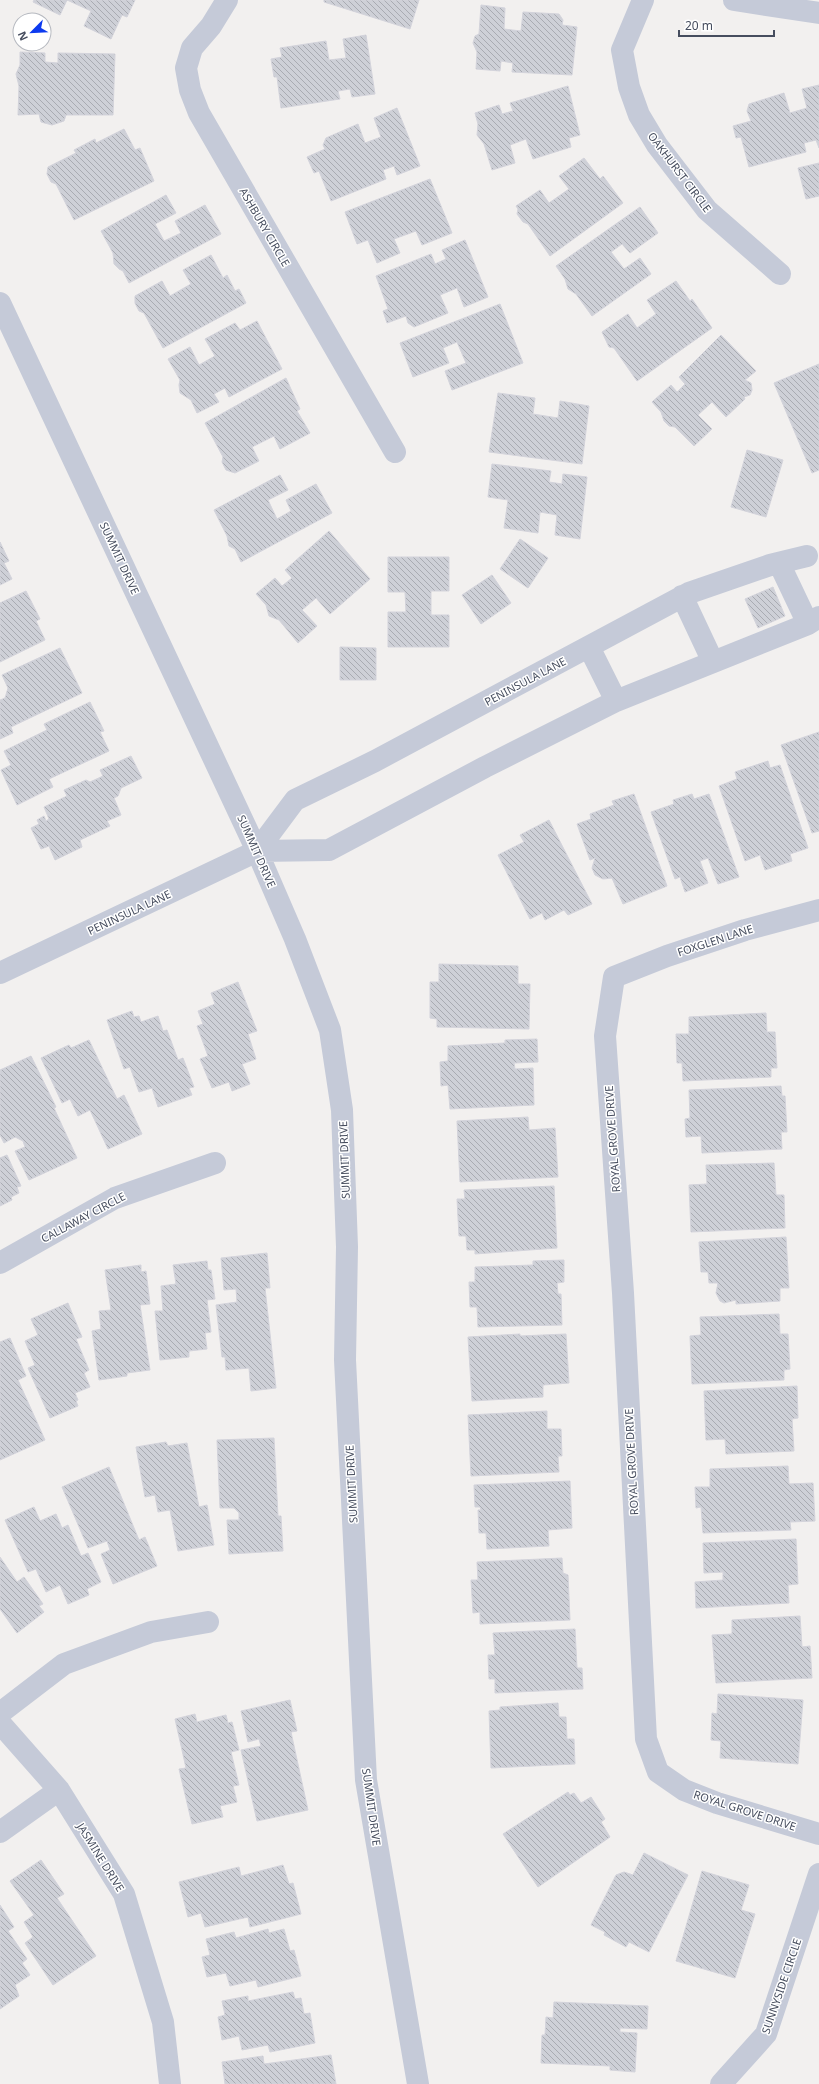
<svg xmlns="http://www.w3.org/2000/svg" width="819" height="2084" font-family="'Noto Sans',sans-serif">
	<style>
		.building { fill: url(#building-back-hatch); stroke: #d3d3db }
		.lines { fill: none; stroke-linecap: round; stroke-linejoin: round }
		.minor { stroke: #c5cad8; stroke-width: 22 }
		.tertiary { stroke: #c5cad8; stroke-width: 22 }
		.labels { text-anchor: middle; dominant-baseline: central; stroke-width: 3; stroke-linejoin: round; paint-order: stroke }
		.street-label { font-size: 11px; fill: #464d5e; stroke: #fff }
	</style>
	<defs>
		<pattern id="building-back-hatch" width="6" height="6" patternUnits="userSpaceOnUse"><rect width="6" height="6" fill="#ced0d7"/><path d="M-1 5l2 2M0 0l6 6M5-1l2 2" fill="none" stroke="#a9abb2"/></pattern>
	</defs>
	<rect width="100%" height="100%" fill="#f2f0ef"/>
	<path class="building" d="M34 0H67L60 15 33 2Z
		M67 0H135L127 17 122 15 111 39 84 26 91 11Z
		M324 0H419L410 29 324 2Z
		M481 5 505 8 504 29 521 31 523 12 559 14 563 20 562 25 577 27 572 75 512 72 513 63 501 61 500 71 476 69 477 52 473 43 475 36 479 34Z
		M366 35 375 94 352 97 350 89 338 91 340 99 281 108 277 77H274L271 59 282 57 280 48 326 41 329 60 346 58 343 39Z
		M20 52 45 53V62L58 63V53L115 54 113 115H66L64 121 52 125 41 122 39 114 18 115 19 86 16 74 20 65Z
		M819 85V148L816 140 804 143 806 152 749 167 741 137 736 138 733 126 751 121 747 111 749 104 784 93 790 113 807 108 802 89Z
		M568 86 580 135 569 138 571 147 533 159 526 139 510 145 515 163 492 170 484 144 477 135 478 124 475 113 499 105 502 114 513 111 510 103Z
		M397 108 420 166 397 175 394 166 383 170 386 179 331 201 319 171 314 173 307 157 325 149 323 145 326 138 358 124 365 143 381 137 374 118Z
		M124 129 135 150 140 148 154 181 74 220 56 184 51 182 47 174 48 167 76 153 74 150 95 139 96 143Z
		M584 158 600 179 603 176 623 203 550 256 528 224 523 222 517 214 518 209 516 206 540 190 549 203 569 189 559 176Z
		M819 163V196L806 199 798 168Z
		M430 179 452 233 422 245 416 231 394 239 400 253 377 263 368 240 357 244 345 212Z
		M166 195 176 213 155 224 164 241 181 233 175 221 205 205 221 234 129 283 123 271 119 269 114 264 113 253 101 231Z
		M640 207 658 233 630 253 622 244 611 252 624 269 640 258 651 274 592 316 576 294 568 289 565 279 556 266Z
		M465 240 488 297 464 307 457 288 440 295 448 313 414 327 408 323 406 316 387 323 383 311 388 309 376 276 431 254 435 264 446 259 442 250Z
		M211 255 223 278 227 275 235 291 239 289 246 303 163 348 144 313 139 311 135 303V296L162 281 170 296 191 284 183 270Z
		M676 281 690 301 692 299 712 328 637 381 614 348 609 347 602 332 628 314 637 328 656 314 647 300Z
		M500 304 523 363 452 390 445 371 466 363 457 342 443 348 449 363 413 377 400 343Z
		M257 321 282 369 229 397 225 388 214 394 219 402 197 413 191 400 180 393 179 385 180 380 168 359 190 347 199 365 215 356 205 339 235 323 240 330Z
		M721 335 756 371 745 380 751 383 752 390 750 395 744 397 745 399 726 417 712 402 698 415 712 429 694 446 675 427 669 426 664 421 661 412 652 402 671 385 677 392 685 384 679 377Z
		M819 364V470L812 473 774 383Z
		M286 378 300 409 297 411 310 433 280 449 274 436 252 447 259 461 235 473 226 470 222 462 223 457 205 423Z
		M498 393 535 398 533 414 558 418 560 401 589 406 582 464 489 452Z
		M747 450 783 460 766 517 731 507Z
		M492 464 551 471 549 482 562 484 563 474 587 477 580 539 555 535 557 515 540 512 538 533 504 528 508 500 488 497Z
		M280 475 288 490 268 500 277 519 291 511 286 500 316 484 332 513 241 562 235 549 229 546 227 536 214 510Z
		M329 531 370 579 330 614 316 598 302 610 317 626 298 643 279 620 269 616 266 605 256 594 275 578 282 586 292 578 285 570Z
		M520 539 548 558 528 588 500 569Z
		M0 542 9 561 4 563 12 579 0 585Z
		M388 557H449V591H431V615H449V647H388V612H406L405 592H388Z
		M492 575 511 603 481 624 462 595Z
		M773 587 785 616 758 628 745 599Z
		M26 591 40 619 36 621 45 640 0 662V603Z
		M340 647 376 648V680H340Z
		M60 648 82 693 11 727 13 733 0 739V700L5 698 8 688 2 675Z
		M90 702 104 731 100 732 109 751 49 779 53 787 17 805 1 770 11 765 4 751 47 730 44 724Z
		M819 732V831L812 833 781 745Z
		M131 756 142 778 121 788 118 796 114 798 121 815 107 821 110 826 80 840 82 847 55 860 49 846 41 849 31 828 39 824 37 820 44 816 46 821 49 819 44 807 67 796 64 790 86 780 90 782 103 776 100 770Z
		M768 761 770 768 780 765 808 848 790 854 792 861 765 870 760 855 745 861 719 786 737 779 735 772Z
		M634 794 667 886 623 904 612 878 603 879 595 875 592 868 595 858 590 860 577 824 591 819 590 814 614 805 612 801Z
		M692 794 694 799 709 794 739 877 718 884 708 858 700 861 708 883 685 892 680 877 675 879 651 812 674 804 673 800Z
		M549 820 592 904 568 915 564 910 545 920 542 913 530 919 498 855 524 842 520 835Z
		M439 964 518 966V984H530L529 1029 437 1027V1019L430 1018V982H439Z
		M238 982 257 1031 248 1034 256 1059 242 1064 250 1084 232 1091 229 1082 212 1088 200 1059 208 1056 197 1026 203 1024 198 1011 215 1004 211 993Z
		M132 1011 134 1017 139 1016 141 1022 158 1016 163 1031 167 1030 178 1060 183 1058 194 1087 189 1088 192 1095 158 1107 152 1088 139 1092 130 1067 124 1069 107 1020Z
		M766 1013 767 1032H775L777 1068H771V1077L683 1081 682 1063H677L676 1034H689V1017Z
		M537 1039 538 1062 514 1063 515 1069 533 1068 534 1105 450 1109 448 1085 441 1086 440 1062 448 1061V1046L505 1043V1040Z
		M89 1040 117 1099 124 1095 142 1134 108 1149 90 1110 78 1116 70 1099 62 1103 41 1058 69 1045 71 1048Z
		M31 1056 56 1107 54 1108 77 1158 29 1180 15 1151 25 1147 23 1141 15 1137 4 1143 0 1135V1070Z
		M781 1086 782 1096H785L787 1132H781L782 1149 702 1153 701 1136 686 1137 685 1119 690 1118 689 1090Z
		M528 1117 529 1130 555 1128 558 1177 460 1182 457 1121Z
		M7 1155 21 1186 17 1187 19 1193 11 1197 12 1200 0 1206V1158Z
		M774 1163 776 1195H784L785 1228 691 1232 689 1185 707 1184 706 1165Z
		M554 1186 557 1248 475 1254V1250H467L466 1236H459L457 1199H465L464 1190Z
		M786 1237 789 1288H780V1301L736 1304V1300L724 1303 720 1301 716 1293 718 1283H709L708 1272H701L699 1242Z
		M267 1253 270 1288H265L276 1388 251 1391 249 1368 226 1370 225 1357H222L216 1305 237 1302 236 1289 224 1290 221 1258Z
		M564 1260V1282L557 1283 558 1294H561L562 1325 478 1327 477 1307H470L469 1282H475V1267L533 1265V1261Z
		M207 1261 208 1270H211L215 1299 207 1300 211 1332 205 1333 207 1349 189 1351V1357L160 1360 155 1311H163L161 1286 176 1284 173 1265Z
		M141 1265V1272L146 1271 150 1304 140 1305 150 1370 127 1373V1376L99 1380 92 1331 101 1329 99 1311 111 1310 105 1270Z
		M68 1303 82 1337 76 1339 89 1370 84 1373 90 1387 75 1393 78 1400 76 1401 78 1406 50 1418 28 1368 35 1365 25 1341 38 1335 31 1319Z
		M779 1314 780 1334H788L790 1369 784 1370V1380L692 1384 690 1336 701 1335 700 1317Z
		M520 1334V1336L566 1334 569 1383 543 1385V1397L472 1401 468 1337Z
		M10 1338 26 1376 18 1380 45 1440 0 1460V1342Z
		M797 1386 798 1418 792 1419 794 1451 726 1454 725 1439 706 1440 704 1391Z
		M547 1411V1429H561L562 1456H558L559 1472 471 1476 468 1415Z
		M274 1438 278 1516H281L283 1551 229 1554 227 1520H239V1513L234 1508H220L217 1440Z
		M166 1442 168 1446 187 1443 199 1507 207 1505 214 1545 178 1551 170 1510 158 1512 155 1495 145 1497 136 1447Z
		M788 1466 789 1484 813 1483 815 1521 790 1522 791 1530 703 1533 701 1507 696 1508 695 1487H710V1469Z
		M109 1467 139 1540 145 1537 157 1566 113 1584 101 1554 110 1550 107 1541 88 1548 62 1487Z
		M570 1481 572 1528 548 1530 549 1546 487 1549 486 1533H479L478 1510H481L480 1507H475L474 1485Z
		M34 1507 40 1521 56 1514 62 1528 68 1525 81 1556 88 1553 101 1582 87 1589 89 1595 68 1604 60 1585 46 1592 36 1569 28 1572 5 1520Z
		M796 1539 798 1584 788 1585 789 1603 696 1608 695 1582 723 1580V1572L704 1573 703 1543Z
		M0 1557 17 1582 24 1577 43 1604 39 1606 44 1612 17 1633 0 1609Z
		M562 1558 563 1573 568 1575 570 1620 480 1624V1612L473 1613 471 1580H478L477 1562Z
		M800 1616 802 1647 810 1646 812 1678 716 1683 712 1635 732 1634V1620Z
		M575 1629 577 1668H582L583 1689 495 1693V1679H489L488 1655H495L493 1633Z
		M718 1694 803 1700 798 1764 720 1758 721 1741 711 1740 712 1713 717 1714Z
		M290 1700 297 1731 291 1732 308 1810 257 1821 241 1750 261 1746 259 1739 248 1742 241 1711Z
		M558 1703 559 1717H566L567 1739H574L575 1764 491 1768 489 1711 500 1710V1707Z
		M195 1714 197 1722 226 1715 228 1723 232 1722 239 1750 231 1752 239 1785 233 1786 237 1802 220 1806 223 1817 192 1824 179 1769 186 1768 175 1719Z
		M568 1792 570 1795 574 1793 581 1803 591 1797 605 1819 601 1822 610 1837 538 1887 503 1834Z
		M644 1853 688 1875 649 1952 629 1942 626 1947 604 1935 605 1932 591 1925 616 1875 624 1872 633 1875Z
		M41 1860 64 1894 57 1898 96 1956 53 1985 25 1943 33 1937 24 1922 34 1915 10 1881Z
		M283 1865 289 1884 293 1883 301 1914 250 1927 248 1917 205 1927 201 1913 188 1917 179 1882 239 1867 241 1876Z
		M702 1871 749 1885 741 1910 755 1914 735 1978 676 1961Z
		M0 1905 14 1927 8 1931 27 1959 22 1963 30 1975 15 1985 19 1996 0 2009Z
		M268 1929 269 1933 284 1929 290 1951 294 1950 301 1976 258 1987 256 1980 230 1986 226 1973 207 1977 202 1957 210 1955 206 1939 234 1932 236 1938Z
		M293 1992 295 1999 301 1998 304 2014 310 2013 315 2043 270 2052 268 2045 242 2050 239 2036 222 2040 218 2017 225 2015 222 2001 248 1996V2001Z
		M554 2002 648 2006 647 2029 620 2028V2032L637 2033 635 2072 610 2070V2066L541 2063 542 2035H545L546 2017 553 2018Z
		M331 2055 336 2084H225L222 2062 263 2056 264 2064Z"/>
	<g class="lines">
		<path class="minor" d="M227 0 211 26 192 48 186 68 190 90 199 113 395 452
			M643 0 622 50 629 87 639 115 657 145 707 210 780 274
			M734 0 819 13
			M819 910 745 930 667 956 614 977 605 1036 623 1293 646 1739 658 1772 684 1790 717 1803 819 1834
			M0 1263 115 1198 215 1163
			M0 1713 64 1664 151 1632 208 1622
			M0 1723 59 1790 124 1894 163 2022 170 2084
			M0 1832 59 1790
			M721 2084 766 2034 819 1874"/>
		<path class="tertiary" d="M0 303 257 851 295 939 330 1030 342 1110 347 1247 345 1360 366 1780 418 2084
			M779 563 808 624
			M682 596 713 662
			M589 647 616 701
			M257 851 295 800 375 761 689 593 770 565 807 556
			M0 973 257 851 329 850 485 767 616 701 808 624 819 617"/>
	</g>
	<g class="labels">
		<g class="street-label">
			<text transform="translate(680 172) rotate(53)">OAKHURST CIRCLE</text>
			<text transform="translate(265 227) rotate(60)">ASHBURY CIRCLE</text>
			<text transform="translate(120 558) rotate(65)">SUMMIT DRIVE</text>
			<text transform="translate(525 681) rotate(-28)">PENINSULA LANE</text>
			<text transform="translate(257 851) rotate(66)">SUMMIT DRIVE</text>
			<text transform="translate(129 912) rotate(-25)">PENINSULA LANE</text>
			<text transform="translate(715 940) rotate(-18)">FOXGLEN LANE</text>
			<text transform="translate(612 1139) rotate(-94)">ROYAL GROVE DRIVE</text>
			<text transform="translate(344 1160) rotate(-92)">SUMMIT DRIVE</text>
			<text transform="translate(83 1217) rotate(-28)">CALLAWAY CIRCLE</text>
			<text transform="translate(631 1462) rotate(-93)">ROYAL GROVE DRIVE</text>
			<text transform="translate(351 1484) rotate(-93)">SUMMIT DRIVE</text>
			<text transform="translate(372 1807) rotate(82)">SUMMIT DRIVE</text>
			<text transform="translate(745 1810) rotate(18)">ROYAL GROVE DRIVE</text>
			<text transform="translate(101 1857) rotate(58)">JASMINE DRIVE</text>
			<text transform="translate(781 1986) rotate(-71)">SUNNYSIDE CIRCLE</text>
		</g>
	</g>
	<g transform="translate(32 32) rotate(246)"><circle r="19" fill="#ffffff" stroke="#b5b8bf"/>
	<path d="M0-3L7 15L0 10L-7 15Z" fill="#0d3aef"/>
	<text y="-6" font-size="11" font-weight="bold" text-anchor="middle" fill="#464d5e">N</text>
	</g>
	<path d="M679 30v6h95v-6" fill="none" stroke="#464d5e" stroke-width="2"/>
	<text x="685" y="30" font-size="12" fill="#464d5e" stroke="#ffffff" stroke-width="3" paint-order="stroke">20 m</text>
</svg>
